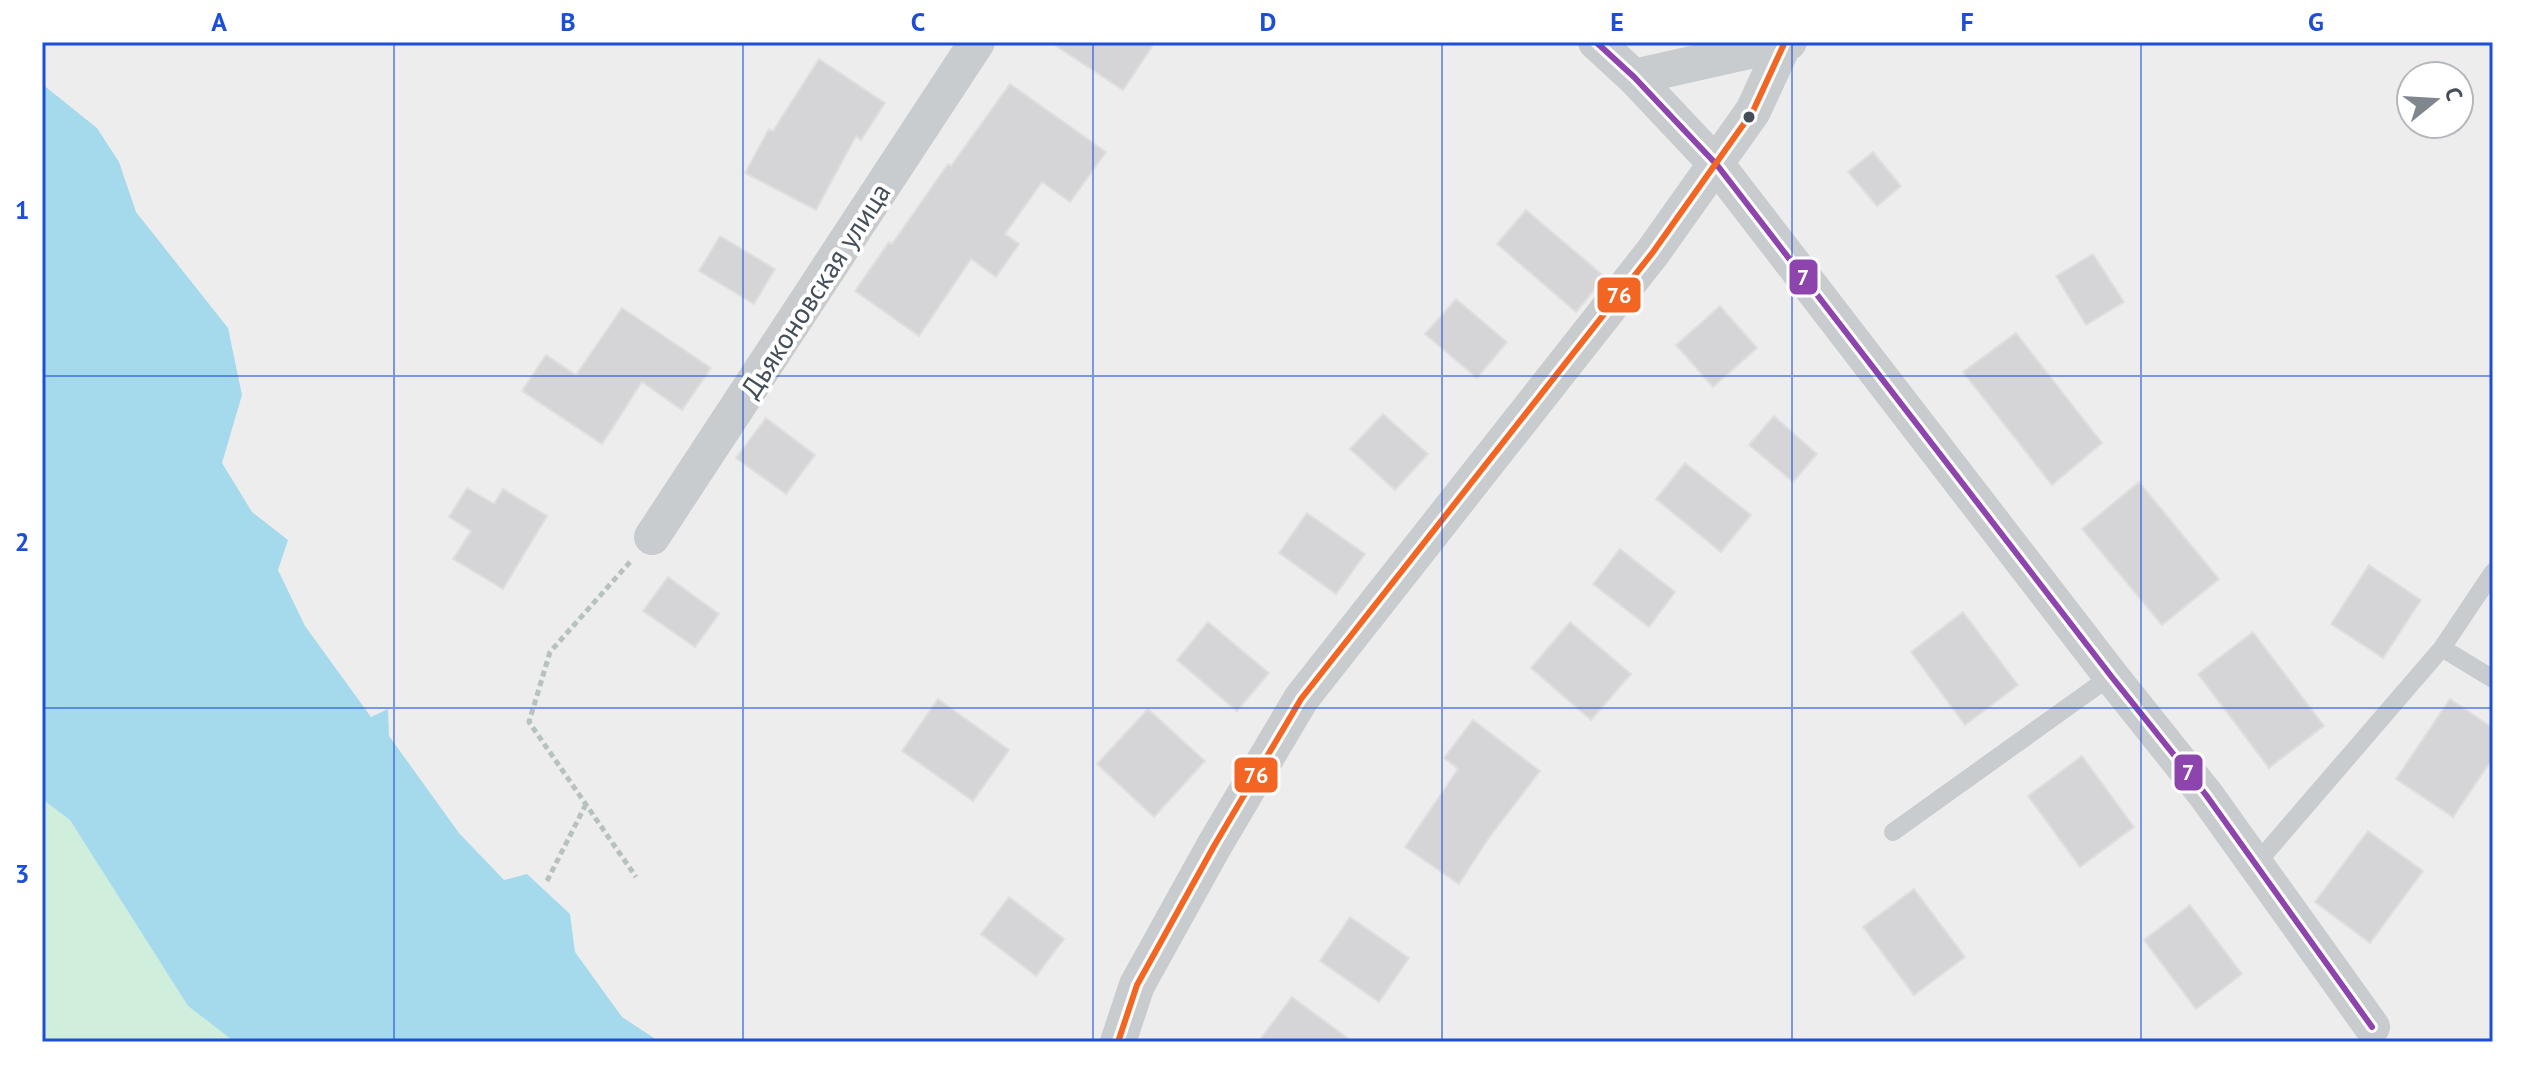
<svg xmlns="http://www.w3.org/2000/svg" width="2535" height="1084" font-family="'PT Sans',sans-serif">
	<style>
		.green { fill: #d0eedc }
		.water { fill: #a4daec }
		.building { fill: #d5d5d7; stroke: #dfdfe0; stroke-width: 2 }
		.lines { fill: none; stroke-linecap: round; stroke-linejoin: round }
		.path { stroke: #b6c2be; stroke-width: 5; stroke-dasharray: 6 4; stroke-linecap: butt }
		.service { stroke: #c9ccce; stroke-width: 18 }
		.minor { stroke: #c9ccce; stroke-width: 36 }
		.bus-1-casing { stroke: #fff; stroke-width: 12 }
		.bus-2-casing { stroke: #fff; stroke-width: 12 }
		.bus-1 { stroke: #8e44ad; stroke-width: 6 }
		.bus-2 { stroke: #f26522; stroke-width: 6 }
		.grid { fill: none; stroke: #1d4ed8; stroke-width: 2; stroke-opacity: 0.55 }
		.bus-dot { fill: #444e59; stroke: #fff; stroke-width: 3 }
		.labels { text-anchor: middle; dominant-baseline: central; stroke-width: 8; stroke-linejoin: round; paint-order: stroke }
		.street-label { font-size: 28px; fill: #444e59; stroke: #fff }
		.line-badge { stroke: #fff; stroke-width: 3 }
		.badge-label { font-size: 22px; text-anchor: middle; font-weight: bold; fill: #fff }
		.neatline { fill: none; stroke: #1d4ed8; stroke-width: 3 }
		.grid-label { font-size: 26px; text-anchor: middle; font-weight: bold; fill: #1d4ed8 }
	</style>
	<rect width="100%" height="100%" fill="#eeeded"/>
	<path class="green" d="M42 799 70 820 188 1006 235 1042H42Z"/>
	<path class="water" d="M42 84 97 128 119 162 136 212 228 328 242 395 222 463 252 512 288 540 278 570 305 626 371 717 388 709 389 736 459 833 504 880 527 874 570 914 575 952 622 1017 660 1042H235L188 1006 70 820 42 799Z"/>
	<path class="building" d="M1050 42H1155L1123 90Z
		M819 59 885 103 861 140 856 136 816 210 745 173 769 129 773 131Z
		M1010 84 1106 152 1070 202 1042 182 1005 234 1019 244 996 277 971 259 919 336 855 291 889 242 892 244 948 164 951 166Z
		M1873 152 1901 186 1877 206 1848 172Z
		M1526 210 1605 277 1576 312 1497 244Z
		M720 236 775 269 754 304 699 271Z
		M2093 254 2124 302 2086 325 2056 276Z
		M1456 299 1507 342 1477 378 1425 334Z
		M1720 306 1757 348 1713 387 1676 345Z
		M622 308 711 368 682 410 642 382 602 444 522 391 546 355 576 375Z
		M2016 333 2102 443 2052 485 1963 372Z
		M1383 414 1428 454 1395 490 1350 449Z
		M1774 416 1817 454 1793 482 1749 445Z
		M766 418 815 455 786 494 736 458Z
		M1685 463 1751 515 1721 552 1656 499Z
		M2139 482 2219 579 2162 625 2082 529Z
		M467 488 494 504 503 489 547 516 503 589 453 559 471 531 449 517Z
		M1307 513 1365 554 1336 594 1279 553Z
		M1620 549 1675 592 1649 627 1593 584Z
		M2369 565 2421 600 2383 658 2331 624Z
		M668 577 719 614 695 647 643 611Z
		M1963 612 2018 685 1965 725 1911 652Z
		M1208 622 1269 673 1237 711 1177 660Z
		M1570 622 1631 674 1591 720 1531 668Z
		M2253 632 2324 726 2269 768 2198 674Z
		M938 699 1009 750 973 801 902 751Z
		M2450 699 2493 728V758L2453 817 2396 779Z
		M1148 709 1205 761 1154 817 1097 764Z
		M1473 720 1540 771 1488 839 1459 884 1405 847 1458 769 1444 758Z
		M2082 756 2134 827 2080 867 2028 796Z
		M2368 831 2423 871 2370 943 2315 902Z
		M1914 889 1965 957 1914 995 1863 927Z
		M1009 897 1064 939 1036 976 981 934Z
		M2190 905 2242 974 2196 1009 2144 940Z
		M1350 917 1409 958 1379 1002 1320 961Z
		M1292 997 1353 1042H1258Z"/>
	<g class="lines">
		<path class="path" d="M630 562 550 652 529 722 636 877
			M547 881 586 804"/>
		<path class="service" d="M2442 648 2493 679
			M1893 832 2111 676
			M2256 864 2442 648 2493 572"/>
		<path class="minor" d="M1596 42 1634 77 1717 165 2111 676 2206 795 2372 1027
			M1634 77 1789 42
			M652 537 977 42
			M1118 1042 1137 985 1214 846 1301 699 1653 252 1753 111 1784 44"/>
		<g class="bus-1-casing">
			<path id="bus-1" d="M1596 42 1634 77 1717 165 2111 676 2206 795 2372 1027"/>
		</g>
		<g class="bus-2-casing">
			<path id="bus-2" d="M1118 1042 1137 985 1214 846 1301 699 1653 252 1753 111 1784 44"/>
		</g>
		<use href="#bus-1" class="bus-1"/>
		<use href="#bus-2" class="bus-2"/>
	</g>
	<path class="grid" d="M394 42V1042M743 42V1042M1093 42V1042M1442 42V1042M1792 42V1042M2141 42V1042M42 376H2493M42 708H2493"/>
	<circle class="bus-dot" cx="1749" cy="117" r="7"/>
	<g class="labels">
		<g class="street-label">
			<text transform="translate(815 290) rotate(-57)">Дьяконовская улица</text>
		</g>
	</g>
	<g class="line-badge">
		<rect x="1788" y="258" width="31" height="38" rx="8" fill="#8e44ad"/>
		<rect x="1596" y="276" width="46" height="38" rx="8" fill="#f26522"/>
		<rect x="2173" y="753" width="31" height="39" rx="8" fill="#8e44ad"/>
		<rect x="1233" y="756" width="46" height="38" rx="8" fill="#f26522"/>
	</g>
	<g class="badge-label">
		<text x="1803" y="285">7</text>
		<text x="1619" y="303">76</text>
		<text x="2188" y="780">7</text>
		<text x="1256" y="783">76</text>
	</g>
	<rect width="2535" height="1084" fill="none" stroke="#ffffff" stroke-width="88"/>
	<g transform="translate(2435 100) rotate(72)"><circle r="38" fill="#ffffff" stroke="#b4b8bd" stroke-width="2"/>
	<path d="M0-6L14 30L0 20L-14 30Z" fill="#80868d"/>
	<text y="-12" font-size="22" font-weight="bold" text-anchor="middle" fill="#444e59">С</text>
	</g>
	<rect x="44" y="44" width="2447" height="996" class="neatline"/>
	<g class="grid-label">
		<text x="219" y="31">A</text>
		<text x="568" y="31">B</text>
		<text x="918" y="31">C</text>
		<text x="1268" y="31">D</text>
		<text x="1617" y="31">E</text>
		<text x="1967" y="31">F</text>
		<text x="2316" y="31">G</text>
		<text x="22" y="219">1</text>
		<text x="22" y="551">2</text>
		<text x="22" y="883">3</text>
	</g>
</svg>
